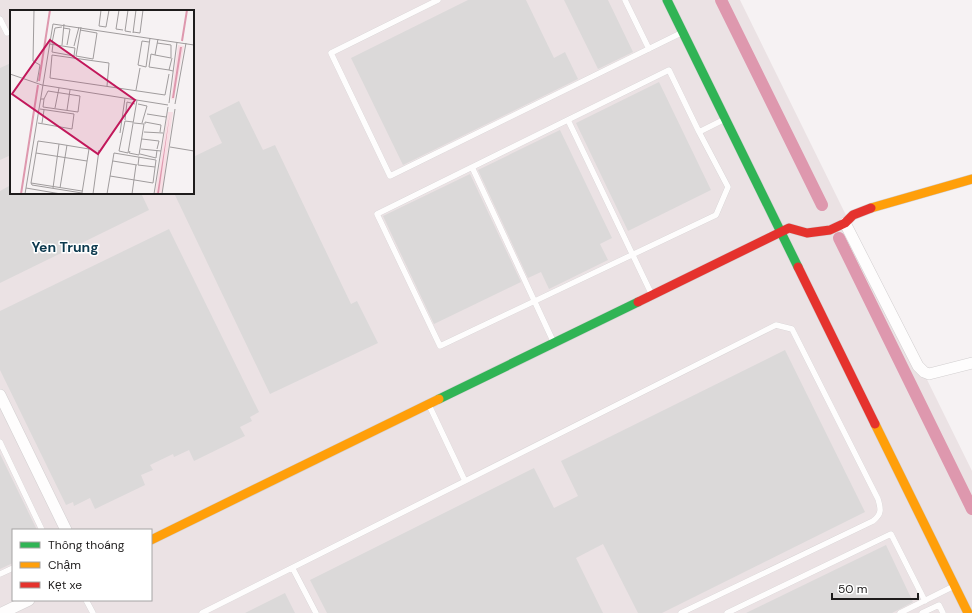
<svg xmlns="http://www.w3.org/2000/svg" width="972" height="613" font-family="'DM Sans',sans-serif">
	<style>
		.built { fill: #ebe2e4; fill-rule: evenodd }
		.lines { fill: none; stroke-linecap: round; stroke-linejoin: round }
		.canal { stroke: #de98ae; stroke-width: 12 }
		.building { fill: #dbd9d9 }
		.lane-casing { stroke: #d2cfd0; stroke-width: 6 }
		.street-casing { stroke: #d2cfd0; stroke-width: 12 }
		.fast-casing { stroke: #d2cfd0; stroke-width: 10 }
		.slow-casing { stroke: #d2cfd0; stroke-width: 10 }
		.jam-casing { stroke: #d2cfd0; stroke-width: 10 }
		.lane { stroke: #fefdfd; stroke-width: 5.5 }
		.street { stroke: #fefdfd; stroke-width: 11 }
		.fast { stroke: #30b455; stroke-width: 9 }
		.slow { stroke: #ff9f0a; stroke-width: 9 }
		.jam { stroke: #e5322d; stroke-width: 9 }
		.labels { text-anchor: middle; dominant-baseline: central; stroke-width: 3; stroke-linejoin: round; paint-order: stroke }
		.district-label { font-size: 14px; font-weight: bold; fill: #0c394e; stroke: #fff }
		.inset-river { fill: none; stroke: #de98ae; stroke-width: 2 }
		.inset-road { fill: none; stroke: #a09c9d; stroke-width: 1 }
		.view { fill: #c2185b; fill-opacity: 0.15; stroke: #c2185b; stroke-width: 2 }
		.inset-edge { fill: none; stroke: #1e1c1c; stroke-width: 2 }
	</style>
	<rect width="100%" height="100%" fill="#f6f2f3"/>
	<path class="built" d="M0 0H740L972 471V613H0ZM11 11H193V193H11ZM13 530H151V600H13Z"/>
	<g class="lines">
		<path class="canal" d="M721 0 822 205
			M839 238 972 509"/>
	</g>
	<path class="building" d="M468 0H526L554 58 565 52 578 79 403 165 351 58Z
		M564 0H608L633 52 598 69Z
		M11 63V155L0 160V68Z
		M659 82 711 190 628 231 576 123Z
		M239 101 263 150 275 145 351 304 357 301 378 343 270 394 174 193H193V157L222 143 209 116Z
		M560 130 612 238 600 244 608 260 549 289 541 272 528 278 478 170Z
		M470 174 521 282 434 324 383 216Z
		M11 185V193H141L149 210 0 283V191Z
		M169 229 259 412 250 417 252 421 240 427 245 436 194 461 189 450 174 457 173 454 150 465 153 470 141 475 145 485 95 509 90 498 74 506 73 502 66 505 0 370V311Z
		M785 350 865 512 662 613H638L603 544 576 558 603 613H327L310 580 534 468 554 508 578 496 561 461Z
		M0 454 37 530H13V563L0 569Z
		M886 545 913 602 892 613H746Z
		M285 593 295 613H245Z"/>
	<g class="lines">
		<g class="lane-casing">
			<path id="lane" d="M438 0 331 53 390 176 681 33
				M625 0 649 49
				M0 19 7 33
				M568 120 651 293
				M699 132 728 187 716 215 440 346 377 214 669 70 699 132 725 119
				M472 167 553 341
				M429 405 465 481
				M0 442 42 530
				M293 569 316 613
				M0 574 13 568
				M86 600 93 613
				M202 613 776 325 792 329 878 499C881 509 882 514 873 521L681 613
				M727 613 891 534 925 601
				M900 613 954 586
				M922 613 939 605 943 613"/>
		</g>
		<g class="street-casing">
			<path id="street" d="M845 223 918 366 924 372 929 374 972 363
				M0 395 66 530
				M2 613 29 600"/>
		</g>
		<g class="fast-casing">
			<path id="fast" d="M667 0 798 267
				M439 399 638 302"/>
		</g>
		<g class="slow-casing">
			<path id="slow" d="M871 208 972 179
				M875 424 968 613
				M151 540 439 399"/>
		</g>
		<g class="jam-casing">
			<path id="jam" d="M798 267 875 424
				M638 302 789 228 807 233 830 230 845 223 853 215 871 208"/>
		</g>
		<use href="#lane" class="lane"/>
		<use href="#street" class="street"/>
		<use href="#fast" class="fast"/>
		<use href="#slow" class="slow"/>
		<use href="#jam" class="jam"/>
	</g>
	<g class="labels">
		<g class="district-label">
			<text x="65" y="247">Yen Trung</text>
		</g>
	</g>
	<g transform="translate(10 10)">
		<rect width="184" height="184" fill="#f6f2f3"/>
		<path d="M168 35 174 36 164 90 161 89ZM158 102H163L152 184H145Z" fill="#f8dfe5"/>
		<path d="M170 37H172L164 88H162ZM160 103 149 183 147 184Z" fill="#de98ae"/>
		<path class="inset-river" d="M172 31 177 0M29 71 40 0M11 184 28 75"/>
		<path class="inset-road" d="M24 0 23 51 30 55 27 72M91 0 89 16 96 17 99 0M109 0 106 19 113 20M118 0 115 21 121 22M53 18 60 19 57 35M70 20 87 23 83 49 66 46 71 17M123 22 130 23 133 0M123 23 126 0M139 32 132 31 128 55 136 57 140 28M45 33H42L45 18 52 17M147 33 161 35V48L145 45 148 29M40 34 65 38 64 46 42 42 43 34M52 35 54 14M64 36 69 17M145 45 141 44 139 57 159 60M162 48 159 60 163 61M0 64 32 75 158 95M97 76 99 53 42 45 40 68 155 85 159 64M126 80 130 58M31 89H34L33 97 68 102 70 86 38 81 34 89M159 93 167 32M128 94 137 96 132 113M165 94 176 33M45 98 49 78M57 100 60 80M137 104 156 107M115 110 117 92 125 94M123 112 115 111 109 141 118 143 127 90M28 113 62 119 64 104 30 99M32 113 34 100M135 114V112L151 115 150 122M134 122 153 123M110 123 115 88M132 129 149 131 147 139M160 137 184 141M131 139 151 141M120 141 119 143 129 145 134 114 124 113M26 143 77 151M130 144 146 148 147 140M129 147 128 155 145 157M103 151 127 155M21 173 22 175 72 183 79 139 49 134M21 173 28 131 49 134 43 178M21 173 72 181M16 178 51 184M50 178 57 135M15 184 43 14 184 35M83 184 89 140M97 184 104 143 146 150 143 173 100 166M122 184 126 155M144 184 158 97M152 184 165 99"/>
		<path class="view" d="M40 30 125 90 88 144 2 84Z"/>
		<rect width="184" height="184" class="inset-edge"/>
	</g>
	<rect x="12" y="529" width="140" height="72" fill="#ffffff" stroke="#a5a4a4"/>
	<rect x="20" y="542" width="20" height="6" fill="#30b455" stroke="#a5a4a4"/>
	<text x="48" y="549" font-size="12" fill="#1e1c1c">Thông thoáng</text>
	<rect x="20" y="562" width="20" height="6" fill="#ff9f0a" stroke="#a5a4a4"/>
	<text x="48" y="569" font-size="12" fill="#1e1c1c">Chậm</text>
	<rect x="20" y="582" width="20" height="6" fill="#e5322d" stroke="#a5a4a4"/>
	<text x="48" y="589" font-size="12" fill="#1e1c1c">Kẹt xe</text>
	<path d="M832 593v6h86v-6" fill="none" stroke="#1e1c1c" stroke-width="2"/>
	<text x="838" y="593" font-size="12" fill="#1e1c1c" stroke="#ffffff" stroke-width="3" paint-order="stroke">50 m</text>
</svg>
